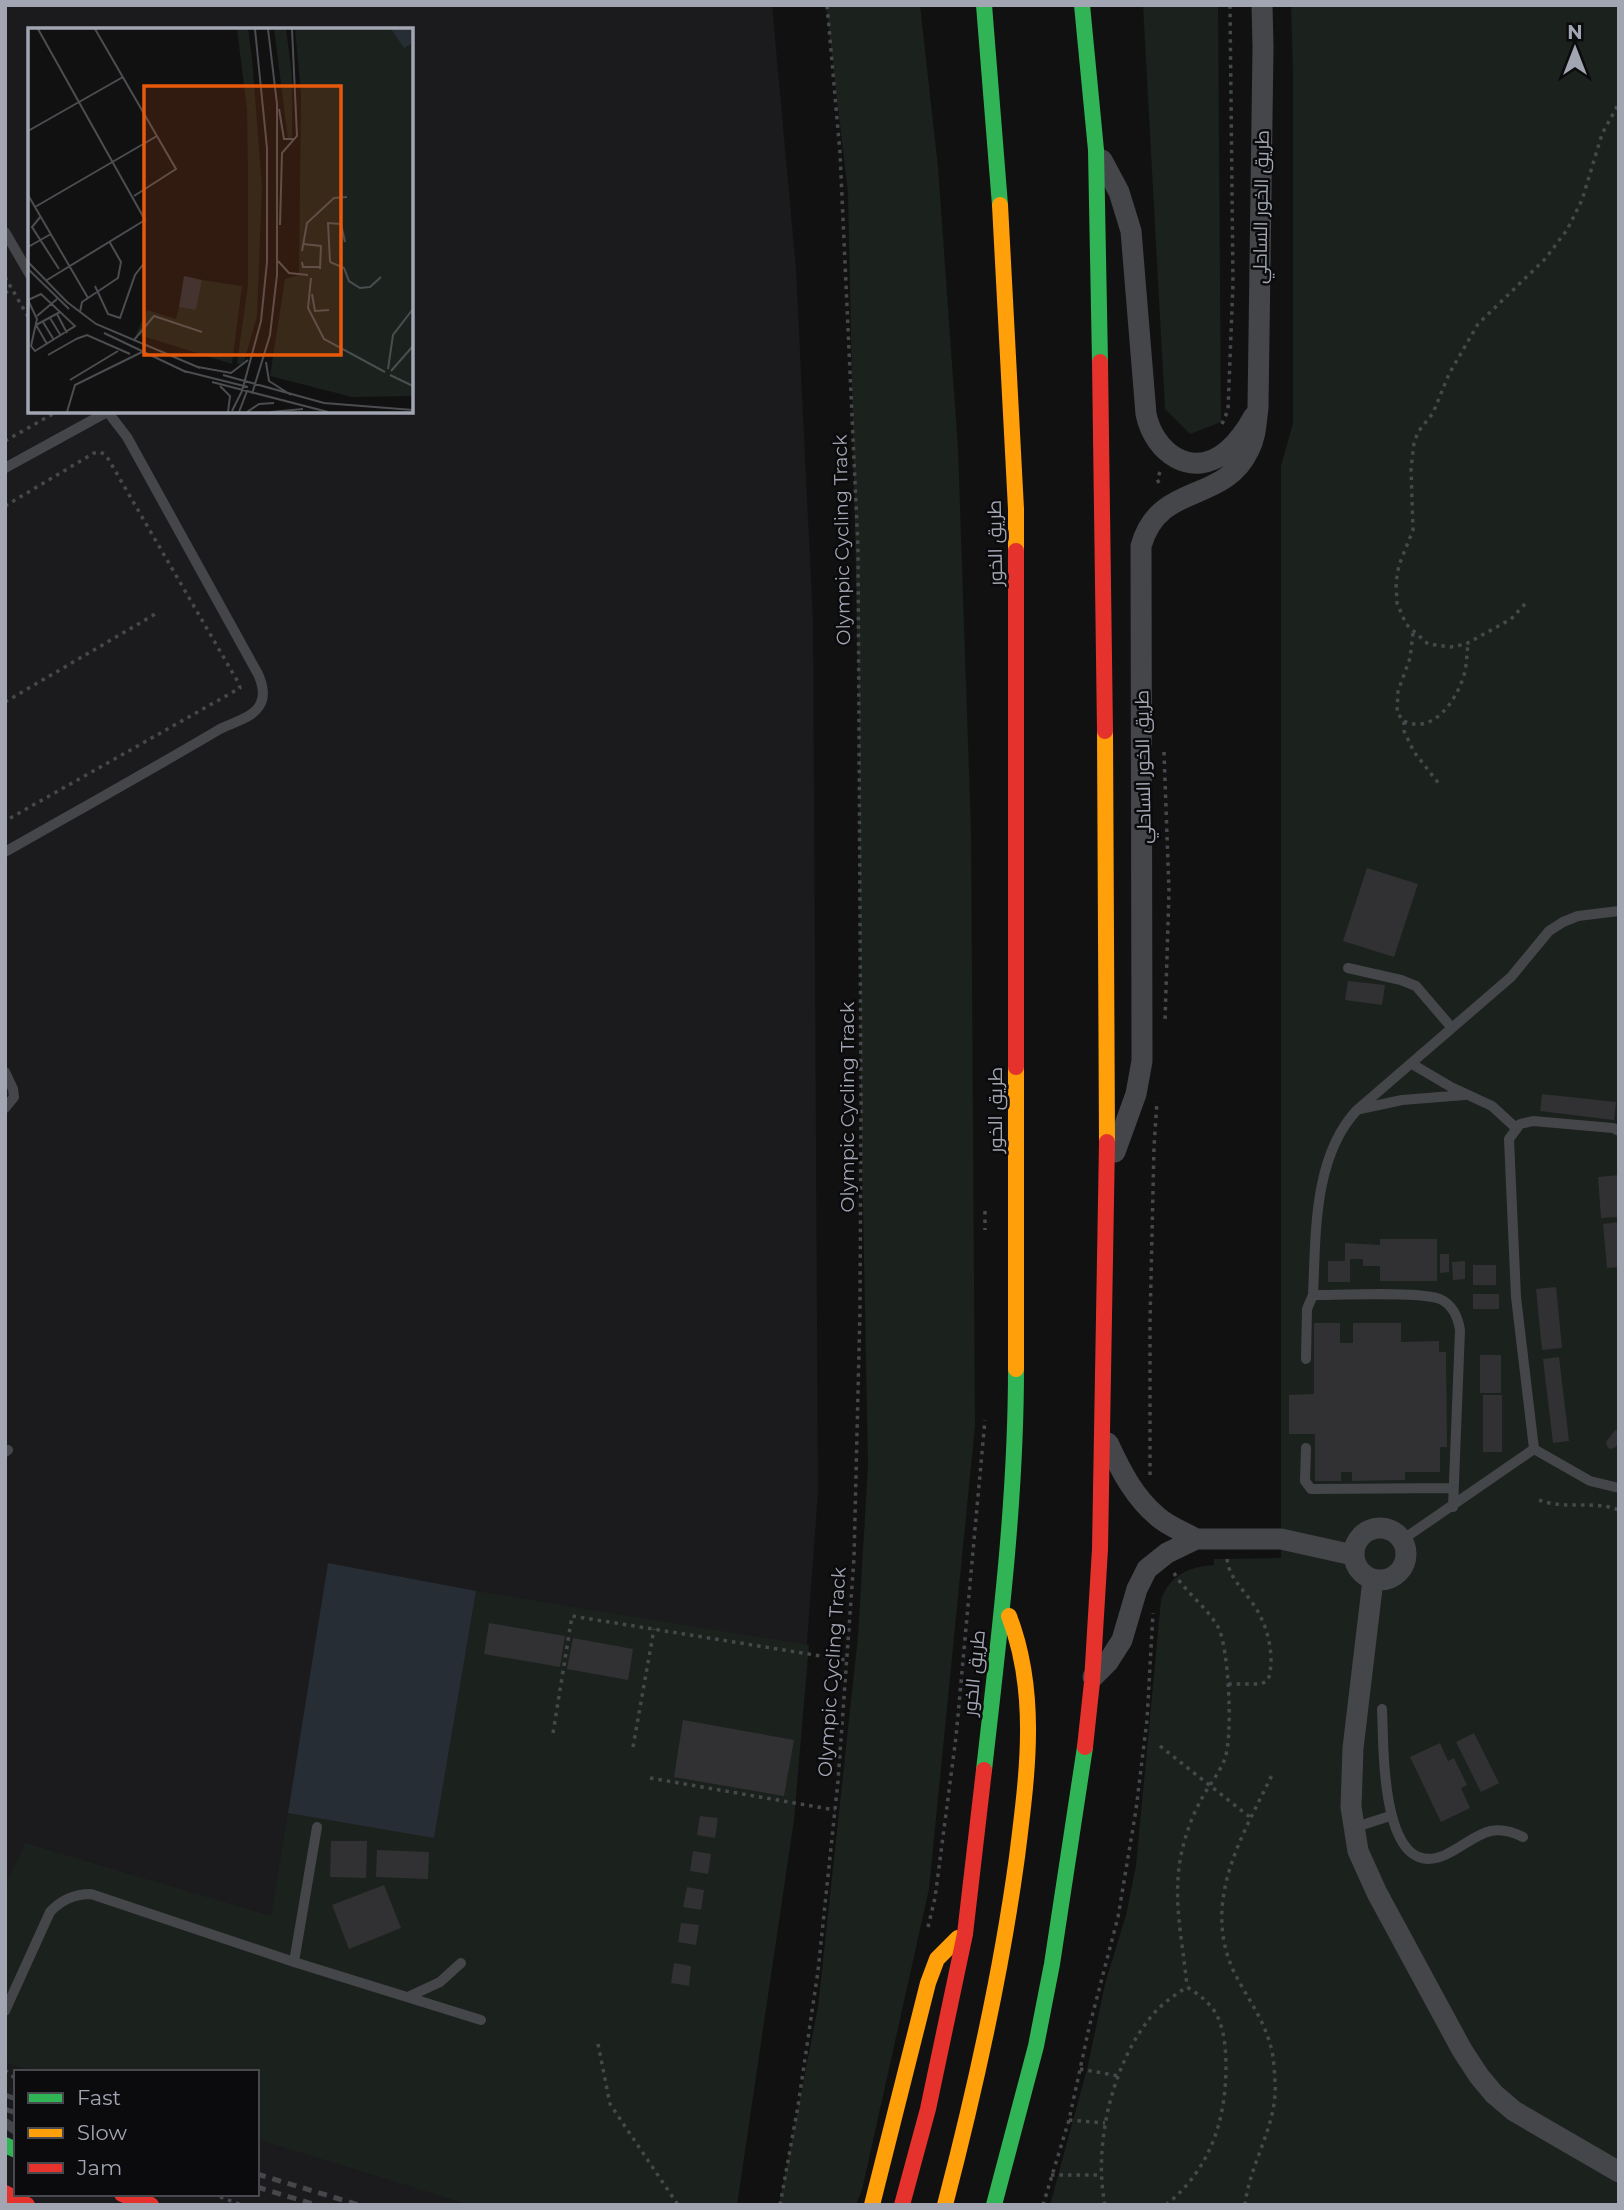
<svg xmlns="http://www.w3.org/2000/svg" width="1624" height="2210" font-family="Montserrat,Cairo,sans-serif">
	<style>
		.built { fill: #1b1b1d; fill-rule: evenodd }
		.green { fill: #1b211c }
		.water { fill: #272d34 }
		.building { fill: #313133 }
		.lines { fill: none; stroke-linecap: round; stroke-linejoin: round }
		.path { stroke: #47484b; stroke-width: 3.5; stroke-dasharray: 3.5 5; stroke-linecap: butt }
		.lane { stroke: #45464a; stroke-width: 10 }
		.street { stroke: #45464a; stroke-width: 21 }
		.fast { stroke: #30b455; stroke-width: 16 }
		.slow { stroke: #ff9f0a; stroke-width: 16 }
		.jam { stroke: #e5322d; stroke-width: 16 }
		.rail { stroke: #46474a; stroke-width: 5; stroke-dasharray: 9 7; stroke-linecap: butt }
		.labels { text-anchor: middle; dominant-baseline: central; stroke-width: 5; stroke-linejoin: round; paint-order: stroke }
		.street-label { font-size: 19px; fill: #a2a6b2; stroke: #0b0b0d }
		.inset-road { fill: none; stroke: #4b4d51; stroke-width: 2 }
		.view { fill: #e8590c; fill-opacity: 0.15; stroke: #e8590c; stroke-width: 3.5 }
		.inset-edge { fill: none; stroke: #a2a6b2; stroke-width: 3.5 }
	</style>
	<rect width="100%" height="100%" fill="#111"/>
	<path class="built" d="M5 5H772L796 269 813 622 818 1492 794 1819 737 2205H5ZM30 30H411V411H30ZM16 2072H257V2194H16Z"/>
	<path class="green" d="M826 5H920L938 167 958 448 971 831 975 1426 929 1889 862 2190 856 2205H779L818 2007 858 1636 868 1465 861 1103 859 718 848 193Z
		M1143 5H1218L1221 422 1190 434 1165 409Z
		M1291 5H1619V2205H1050L1088 2065 1105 1984 1126 1915 1136 1866 1161 1600C1170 1575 1188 1567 1214 1565V1559L1281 1558V466L1293 423V71Z
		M476 1591 809 1645 794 1819 737 2205H470L257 2139V2072H37L5 2062V1888L25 1843 271 1916 288 1813 434 1837Z"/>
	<path class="water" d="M328 1563 476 1591 434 1838 288 1813Z"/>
	<path class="building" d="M1367 868 1418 884 1394 957 1343 941Z
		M1348 981 1385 985 1382 1005 1345 1000Z
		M1542 1094 1616 1102 1614 1120 1540 1111Z
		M1619 1175V1217L1601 1218 1598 1177Z
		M1619 1222V1267L1607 1268 1603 1224Z
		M1380 1239H1437V1281H1380V1266H1363V1259H1350V1282H1328V1261H1345V1243L1380 1245Z
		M1440 1254H1449V1272L1440 1273Z
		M1465 1261V1279L1453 1280 1452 1262Z
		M1473 1265H1496V1285H1473Z
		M1556 1287 1562 1348 1542 1350 1536 1289Z
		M1473 1294H1499V1309H1473Z
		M1314 1323H1340V1343H1353V1323H1401V1342L1439 1341V1352H1446L1447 1447H1440V1472H1405V1480L1352 1481V1472H1341V1481H1315V1434H1289V1395L1314 1394Z
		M1480 1355H1501V1393H1480Z
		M1559 1357 1569 1441 1553 1443 1543 1359Z
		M1483 1395H1502V1452H1483Z
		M1615 1430 1619 1431V1441L1616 1447 1611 1449 1608 1448 1606 1442Z
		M489 1623 565 1636 560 1667 484 1654Z
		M573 1638 633 1649 628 1680 567 1669Z
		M683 1720 794 1740 784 1796 674 1777Z
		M1474 1733 1499 1783 1481 1792 1456 1742Z
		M1440 1743 1448 1761 1454 1758 1467 1785 1461 1788 1470 1808 1441 1822 1410 1757Z
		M700 1816 718 1818 715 1838 697 1835Z
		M331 1841H367L366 1878 330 1877Z
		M377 1850 429 1852 428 1879 376 1877Z
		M693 1851 711 1854 708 1874 690 1871Z
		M384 1885 401 1928 349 1949 332 1905Z
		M687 1887 704 1890 701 1910 683 1907Z
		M681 1923 699 1925 696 1945 678 1942Z
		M674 1963 691 1966 689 1986 671 1983Z"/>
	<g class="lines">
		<path class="path" d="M5 277 30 320
			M5 293 12 289
			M1222 424 1228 410 1233 283 1230 5
			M5 441 58 411
			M1160 472 1157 479 1161 487
			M5 506 94 453 100 452 106 455 238 682 240 688 5 821
			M1525 604 1511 619 1466 644 1451 647 1428 644 1406 624 1397 603 1396 582 1399 565 1413 530 1411 469 1414 443 1418 432 1433 413 1449 374 1478 324 1545 259 1567 230 1582 200 1602 134 1619 103
			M1413 633 1410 658 1398 691 1397 713 1404 721V731L1414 752 1440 785
			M5 702 157 613
			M1404 721C1434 736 1459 697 1465 671 1467 661 1467 652 1468 642
			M1164 752 1169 891 1165 1021
			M985 1211V1230
			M1150 1475V1323L1154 1147 1157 1101
			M1539 1500C1564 1510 1593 1500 1619 1510
			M1227 1559C1229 1577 1241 1587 1251 1601 1267 1622 1276 1655 1268 1680L1261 1684H1227
			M1174 1573C1186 1593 1207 1607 1218 1627 1229 1647 1233 1736 1225 1758 1220 1773 1208 1786 1201 1800 1192 1816 1185 1836 1181 1855 1172 1901 1183 1941 1187 1987
			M553 1733 572 1616 846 1660
			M1160 1746 1251 1818
			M633 1747 654 1629
			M650 1778 835 1810
			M928 1927 935 1898 956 1737 985 1420
			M598 2044 610 2104 678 2205
			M1080 2069 1119 2076
			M5 2070 16 2079
			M1069 2120 1105 2123
			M1051 2175H1101
			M212 2194 242 2205
			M780 2205 798 2106 818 1971 838 1781 854 1558 860 1310 861 1103 858 547 840 153 827 5
			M1043 2205 1069 2120 1089 2028 1118 1917 1136 1810 1147 1720 1153 1613
			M1105 2205C1093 2146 1112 2065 1150 2018 1160 2005 1173 1996 1187 1987
			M1166 2205C1209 2170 1225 2124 1226 2070 1226 2051 1225 2029 1215 2012 1208 2001 1198 1994 1187 1987
			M1245 2205C1250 2161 1278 2126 1275 2081 1274 2069 1274 2055 1270 2044 1263 2018 1246 1996 1234 1972 1201 1901 1242 1837 1272 1775"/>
		<path class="lane" d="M5 232 30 275
			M5 468 107 412
			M5 852C77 811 149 771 220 729 231 723 249 719 257 709 266 699 263 685 258 674L127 437 107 411
			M1348 968 1401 980 1416 986 1452 1028
			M1412 1064 1451 1087 1492 1106 1516 1128
			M5 1072 13 1089 14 1097 5 1108
			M1360 1109 1402 1100 1465 1095
			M1313 1295C1338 1295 1422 1291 1440 1299 1453 1305 1458 1317 1460 1330L1453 1507
			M1306 1359 1307 1309 1313 1295C1316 1234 1313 1157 1357 1110L1511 977 1549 931 1563 922 1578 916 1619 911
			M1306 1448 1305 1481 1311 1489 1452 1488
			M1534 1449 1516 1297 1509 1139 1520 1124 1533 1121 1613 1128 1619 1131
			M1534 1449 1590 1481 1619 1488
			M5 1452 8 1450
			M1402 1540 1534 1449
			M1382 1709C1384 1742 1379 1884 1445 1855 1475 1841 1487 1819 1523 1837
			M1353 1828 1390 1816
			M294 1962 317 1827
			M410 1996 440 1982 461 1963
			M5 2011 50 1912C61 1900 74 1894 91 1894L294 1962 481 2020
			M5 2123 16 2130"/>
		<path class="street" d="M1102 160 1119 192 1131 231 1146 414C1154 453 1192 480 1227 451 1239 441 1247 429 1254 416
			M1115 1152 1136 1094 1142 1061 1141 546C1159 481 1223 505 1249 450 1256 437 1256 422 1258 408L1263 47 1262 5
			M1108 1443C1121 1471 1134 1497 1158 1517 1168 1526 1184 1532 1196 1539
			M1354 1554a26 26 0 1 1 52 0a26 26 0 1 1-52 0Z
			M1373 1580 1353 1748 1351 1807 1358 1851 1377 1893 1462 2050 1479 2076 1494 2094 1514 2111 1619 2172
			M1093 1677 1108 1662 1122 1640 1137 1589 1147 1569 1167 1553 1196 1539H1281L1353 1555"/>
		<path class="fast" d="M984 5 1000 205
			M1082 5 1096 150 1100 362
			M984 1770C999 1637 1016 1503 1016 1369
			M5 2145 16 2150
			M994 2205 1036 2046 1052 1964 1085 1747"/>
		<path class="slow" d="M1000 205 1016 509V551
			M1105 731 1107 1142
			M1016 1067V1369
			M872 2205 928 1983 937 1959 958 1938
			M945 2205C975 2090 1001 1975 1017 1857 1027 1776 1039 1694 1009 1616"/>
		<path class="jam" d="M1100 362 1105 731
			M1016 551V1067
			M1085 1747 1092 1682 1100 1549 1107 1142
			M5 2193 27 2205
			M122 2194 151 2205
			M902 2205 928 2109 965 1934 984 1770"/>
		<path class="rail" d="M5 2095 16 2099
			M5 2109 16 2113
			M257 2174 359 2205
			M257 2187 316 2205"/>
	</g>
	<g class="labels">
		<g class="street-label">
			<text transform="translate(1261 207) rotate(-89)">طريق الخور الساحلي</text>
			<text transform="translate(842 540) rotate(-91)">Olympic Cycling Track</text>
			<text transform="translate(995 543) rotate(-91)">طريق الخور</text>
			<text transform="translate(1143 767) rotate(-91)">طريق الخور الساحلي</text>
			<text transform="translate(847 1107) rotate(-90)">Olympic Cycling Track</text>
			<text transform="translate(995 1110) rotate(-90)">طريق الخور</text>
			<text transform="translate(832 1672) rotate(-86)">Olympic Cycling Track</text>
			<text transform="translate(974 1673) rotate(-84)">طريق الخور</text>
		</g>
	</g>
	<g transform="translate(28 28)">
		<rect width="385" height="385" fill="#111"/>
		<path d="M209 1H220L224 29 234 159 229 288 215 338 209 335 220 257V145L219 82ZM246 1H258L264 47V109L260 111ZM267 1H385V368L324 369 242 348 257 251 271 247 273 67ZM174 252 214 258 204 336 108 306 119 282 148 291 151 279 168 281Z" fill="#1b211c"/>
		<path d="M363 1H385L383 16 376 20ZM156 248 174 252 168 282 151 279Z" fill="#272d34"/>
		<path class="inset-road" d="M10 1 117 192 19 252M67 1 148 141 106 168M251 81 256 111H266M0 103 95 49M0 167 60 270M7 179 129 108M13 188 4 199 31 241M252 197 254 125 269 108 264 1M275 216 293 218 292 241M0 219 23 206M274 223 279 195 306 170 319 169M250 233 261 245 280 247M0 234 39 274 68 296 172 340M274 234 275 239H292M302 234 300 195 313 196 317 214M302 234 316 240 321 253 332 260 342 259 353 249M0 241 41 281M283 250 280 280 296 311 357 344M67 258 80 286 92 290 107 247 117 234M13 266 47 298 7 323 3 318 9 291 0 272ZM284 266 287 283 301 282M52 284 54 274 90 250 93 234 81 213M29 286 39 305M9 288 29 271M22 290 33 308M15 294 26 312M76 305 158 344M48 311 59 307 102 326M106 312 126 288 174 304M19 316 8 297 32 284M20 327 50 310M238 334 241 353 263 367M170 339 203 345 220 332M360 341 365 307 385 281M156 343 220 359M363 343 385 318M195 347 296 375 385 382M362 347 385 358M42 352 90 323M184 354 300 384M192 358 202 368 200 384M214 363 233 293 239 234V120L227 1M224 366 242 307 249 247V76L240 1M204 383 214 363M39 384 47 357 114 324M211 384 219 363M219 384 231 376 246 375M243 384 275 381"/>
		<path class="view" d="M116 58H313V327H116Z"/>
		<rect width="385" height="385" class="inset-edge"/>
	</g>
	<rect width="1624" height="2210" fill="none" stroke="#a2a6b2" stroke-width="14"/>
	<rect x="14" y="2070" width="245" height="126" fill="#0b0b0d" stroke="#47494f" stroke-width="2"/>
	<rect x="28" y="2093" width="35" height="10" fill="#30b455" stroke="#47494f" stroke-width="2"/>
	<text x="77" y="2105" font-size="21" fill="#a2a6b2">Fast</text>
	<rect x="28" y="2128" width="35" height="10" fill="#ff9f0a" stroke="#47494f" stroke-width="2"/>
	<text x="77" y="2140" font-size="21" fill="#a2a6b2">Slow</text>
	<rect x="28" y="2163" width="35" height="10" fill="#e5322d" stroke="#47494f" stroke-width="2"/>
	<text x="77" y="2175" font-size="21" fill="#a2a6b2">Jam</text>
	<g transform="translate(1575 49)" stroke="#0b0b0d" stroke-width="5" paint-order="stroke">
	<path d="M0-5L12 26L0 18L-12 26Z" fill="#a2a6b2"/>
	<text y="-10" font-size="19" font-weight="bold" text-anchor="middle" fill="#a2a6b2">N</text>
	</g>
</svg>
